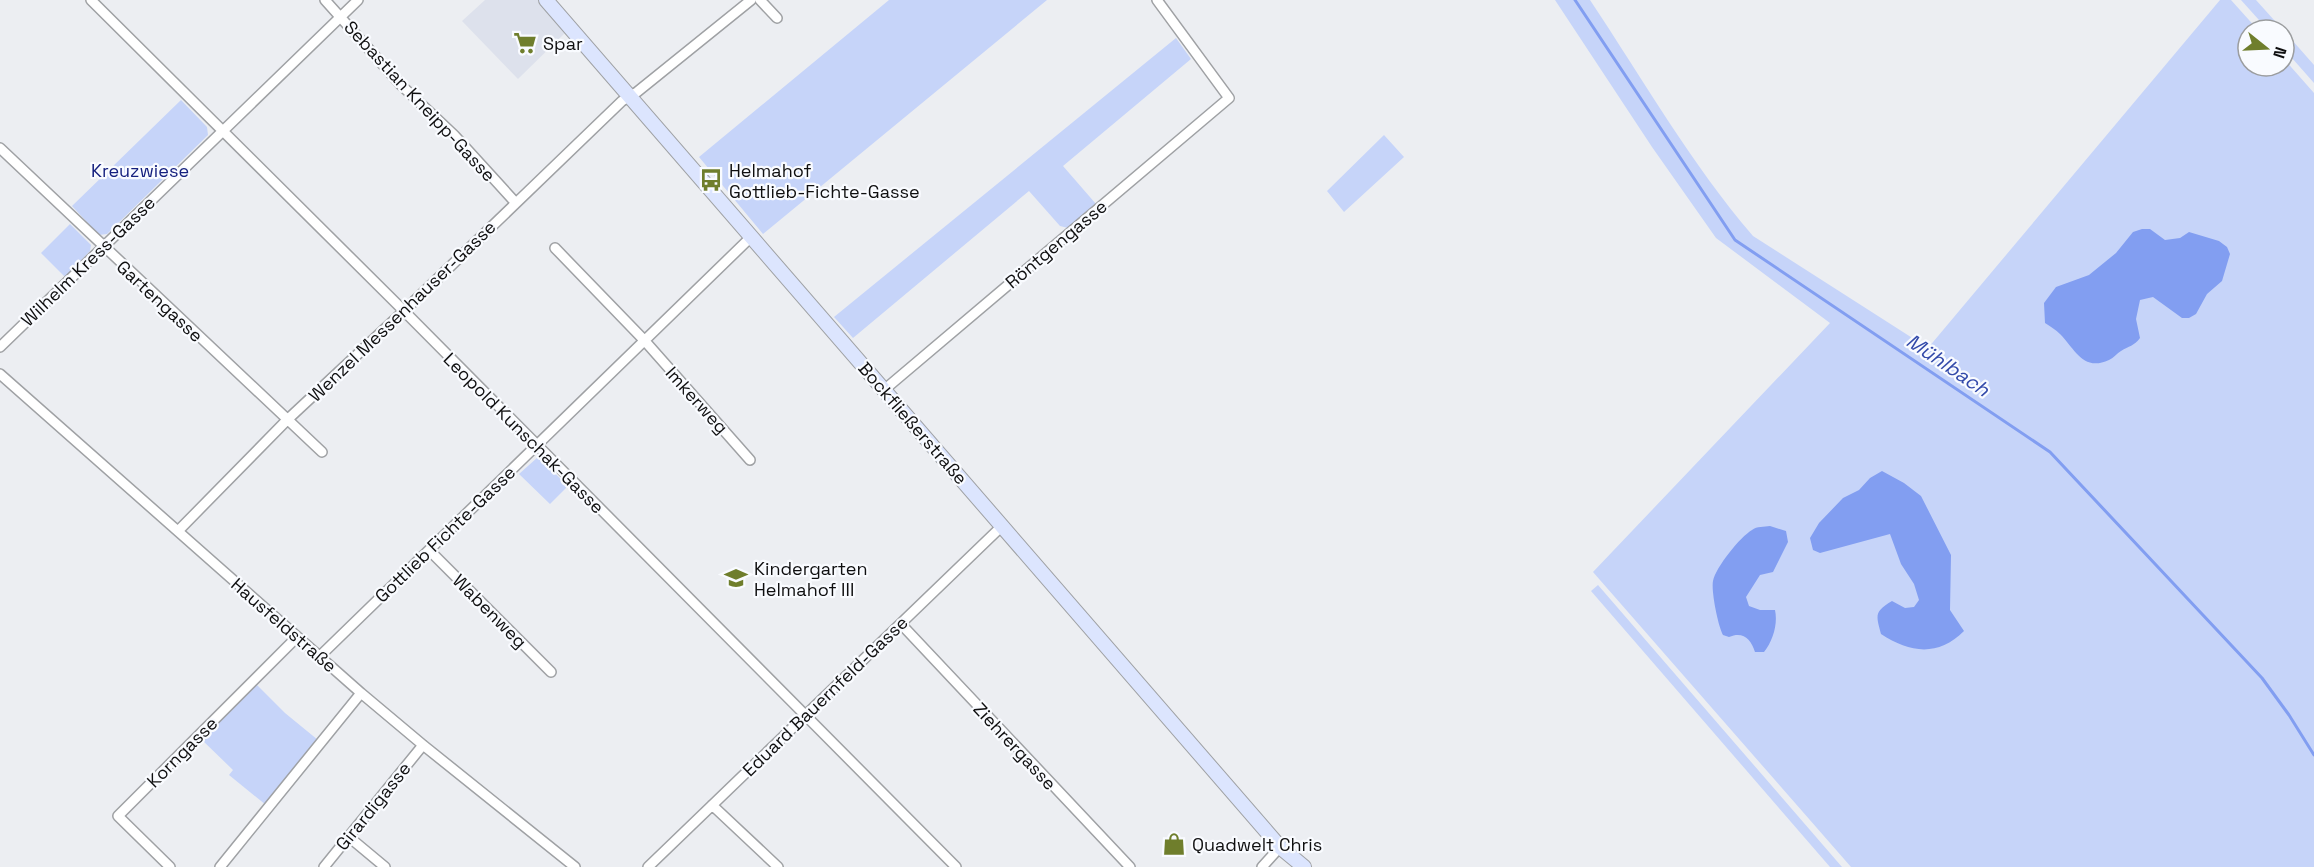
<svg xmlns="http://www.w3.org/2000/svg" width="2314" height="867" font-family="'Space Grotesk',sans-serif">
	<style>
		.built { fill: #dde1ec }
		.green { fill: #c6d4f9 }
		.water { fill: #829ef1 }
		.lines { fill: none; stroke-linecap: round; stroke-linejoin: round }
		.stream { stroke: #829ef1; stroke-width: 3 }
		.street-casing { stroke: #9fa1a4; stroke-width: 12 }
		.secondary-casing { stroke: #9fa1a4; stroke-width: 16 }
		.street { stroke: #fff; stroke-width: 9 }
		.secondary { stroke: #dce5fe; stroke-width: 14 }
		.labels { text-anchor: middle; dominant-baseline: central; stroke-width: 4.5; stroke-linejoin: round; paint-order: stroke }
		.poi-label { font-size: 18px; fill: #0f0f10; stroke: #f9fbff; text-anchor: start }
		.street-label { font-size: 18px; fill: #0f0f10; stroke: #f9fbff }
		.park-label { font-size: 18px; fill: #15207e; stroke: #f9fbff }
		.water-label { font-size: 20px; font-style: italic; fill: #334aaa; stroke: #f9fbff }
	</style>
	<rect width="100%" height="100%" fill="#eceef2"/>
	<path class="built" d="M485 0H538L566 32 518 79 462 21Z"/>
	<path class="green" d="M889 0H1047L763 234 699 157Z
		M1555 0H1590C1642 78 1692 165 1753 236L1928 348 2220 0H2231L2258 30H2248V66H2284V59L2314 93V867H1851L1593 572 1830 323 1716 238 1652 147Z
		M2241 0H2256L2283 30H2268Z
		M2284 31 2314 65V83L2284 49Z
		M1176 38 1191 59 1063 166 1096 204 1068 228 1060 226 1029 191 853 338 834 317Z
		M181 100 207 127 208 135 107 234 99 235 72 206Z
		M1384 135 1404 157 1344 212 1327 191Z
		M70 224 91 245 90 251 65 277 41 253Z
		M538 457 568 486 550 504 519 474Z
		M1598 585 1842 867H1830L1591 591Z
		M256 684 285 713 318 740 266 805 229 775 233 770 201 739Z"/>
	<path class="water" d="M2142 229H2150L2165 240 2180 238 2189 232 2219 241 2227 247 2230 254 2222 281 2207 294 2196 314 2189 318H2182L2153 297 2140 300 2136 319 2140 338C2134 346 2129 346 2121 351 2117 353 2114 358 2109 360 2083 372 2075 349 2060 334 2056 330 2050 326 2045 323L2044 303 2056 287 2089 275 2116 253 2133 232Z
		M1882 471 1904 483 1921 496 1951 555 1950 610 1964 631C1938 657 1910 653 1881 634 1876 615 1874 612 1892 601L1905 608 1914 607 1919 600 1914 584 1901 564 1890 534 1820 553 1813 550 1810 538 1819 523 1843 498 1859 490 1870 478Z
		M1770 526 1786 531 1788 542 1773 572 1760 575 1746 597 1749 606 1760 610H1775C1778 624 1773 641 1764 652H1755C1751 639 1743 631 1729 637L1723 635C1718 626 1711 591 1713 581 1716 567 1740 537 1752 530 1757 526 1764 527 1770 526Z"/>
	<g class="lines">
		<path class="stream" d="M1575 0 1735 240 2050 452 2262 678 2289 715 2314 755"/>
		<g class="street-casing">
			<path id="street" d="M91 0 404 311 956 867
				M325 0 401 85 454 135 515 202
				M760 0 777 18
				M0 148 322 452
				M555 248 644 340 750 460
				M0 347 358 0
				M0 374 361 693 423 745 575 867
				M884 390 1229 98 1157 0
				M178 531 287 420 404 311 622 101 637 92 751 0
				M429 550 551 672
				M901 624 1130 867
				M320 656 751 237
				M712 805 778 867
				M349 837 385 867
				M170 867 118 816 297 637
				M220 867 361 693
				M324 867 423 745
				M648 867 1002 526
				M1262 867 1280 847"/>
		</g>
		<g class="secondary-casing">
			<path id="secondary" d="M546 0 1280 847 1304 867"/>
		</g>
		<use href="#street" class="street"/>
		<use href="#secondary" class="secondary"/>
	</g>
	<defs>
		<g id="supermarket-bare" transform="scale(1.8)"><path d="M-6-5.5h2.5l.6 2H6L4.5 2H-2.5L-4.4-4H-6ZM-1.5 3.2a1.3 1.3 0 1 0 .1 0ZM3 3.2a1.3 1.3 0 1 0 .1 0Z" fill="#6f7e2c" stroke="#f9fbff" stroke-width="2.5" paint-order="stroke"/></g>
		<g id="bus-bare" transform="scale(1.8)"><path d="M-5-6H5V4H4V6H2V4H-2V6H-4V4H-5ZM-3.5-4V0h7V-4ZM-3.5 1.2v1.5H-2V1.2ZM2 1.2v1.5H3.5V1.2Z" fill="#6f7e2c" stroke="#f9fbff" stroke-width="2.5" paint-order="stroke"/></g>
		<g id="school-bare" transform="scale(1.8)"><path d="M0-5L7-2L0 1L-7-2ZM-4 1L0 2.5L4 1V4Q0 6-4 4Z" fill="#6f7e2c" stroke="#f9fbff" stroke-width="2.5" paint-order="stroke"/></g>
		<g id="shop-bare" transform="scale(1.8)"><path d="M-5-2.5h2.3a2.7 3.5 0 0 1 5.4 0H5L5.5 6h-11ZM-1.5-2.5h3a1.5 2.3 0 0 0-3 0Z" fill="#6f7e2c" stroke="#f9fbff" stroke-width="2.5" paint-order="stroke"/></g>
	</defs>
	<g fill-rule="evenodd">
		<use href="#supermarket-bare" x="525" y="43"/>
		<use href="#bus-bare" x="711" y="180"/>
		<use href="#school-bare" x="736" y="578"/>
		<use href="#shop-bare" x="1174" y="844"/>
	</g>
	<g class="labels">
		<g class="poi-label">
			<text x="543" y="43">Spar</text>
			<text x="729" y="170">Helmahof<tspan x="729" dy="21">Gottlieb-Fichte-Gasse</tspan></text>
			<text x="754" y="568">Kindergarten<tspan x="754" dy="21">Helmahof III</tspan></text>
			<text x="1192" y="844">Quadwelt Chris</text>
		</g>
		<g class="street-label">
			<text transform="translate(420 101) rotate(47)">Sebastian Kneipp-Gasse</text>
			<text transform="translate(1056 244) rotate(-40)">Röntgengasse</text>
			<text transform="translate(88 261) rotate(-44)">Wilhelm Kress-Gasse</text>
			<text transform="translate(160 301) rotate(43)">Gartengasse</text>
			<text transform="translate(402 311) rotate(-44)">Wenzel Messenhauser-Gasse</text>
			<text transform="translate(697 400) rotate(48)">Imkerweg</text>
			<text transform="translate(913 423) rotate(49)">Bockfließerstraße</text>
			<text transform="translate(524 433) rotate(45)">Leopold Kunschak-Gasse</text>
			<text transform="translate(445 534) rotate(-44)">Gottlieb Fichte-Gasse</text>
			<text transform="translate(490 611) rotate(45)">Wabenweg</text>
			<text transform="translate(284 625) rotate(41)">Hausfeldstraße</text>
			<text transform="translate(825 696) rotate(-44)">Eduard Bauernfeld-Gasse</text>
			<text transform="translate(1015 746) rotate(47)">Ziehrergasse</text>
			<text transform="translate(182 752) rotate(-45)">Korngasse</text>
			<text transform="translate(373 806) rotate(-51)">Girardigasse</text>
		</g>
		<g class="park-label">
			<text x="140" y="170">Kreuzwiese</text>
		</g>
		<g class="water-label">
			<text transform="translate(1948 365) rotate(34)">Mühlbach</text>
		</g>
	</g>
	<g transform="translate(2266 48) rotate(108)"><circle r="28" fill="#f9fbff" stroke="#9b9d9f" stroke-width="1.5"/>
	<path d="M0-4.5L10 22L0 15L-10 22Z" fill="#6f7e2c"/>
	<text y="-9" font-size="16" font-weight="bold" text-anchor="middle" fill="#0f0f10">N</text>
	</g>
</svg>
